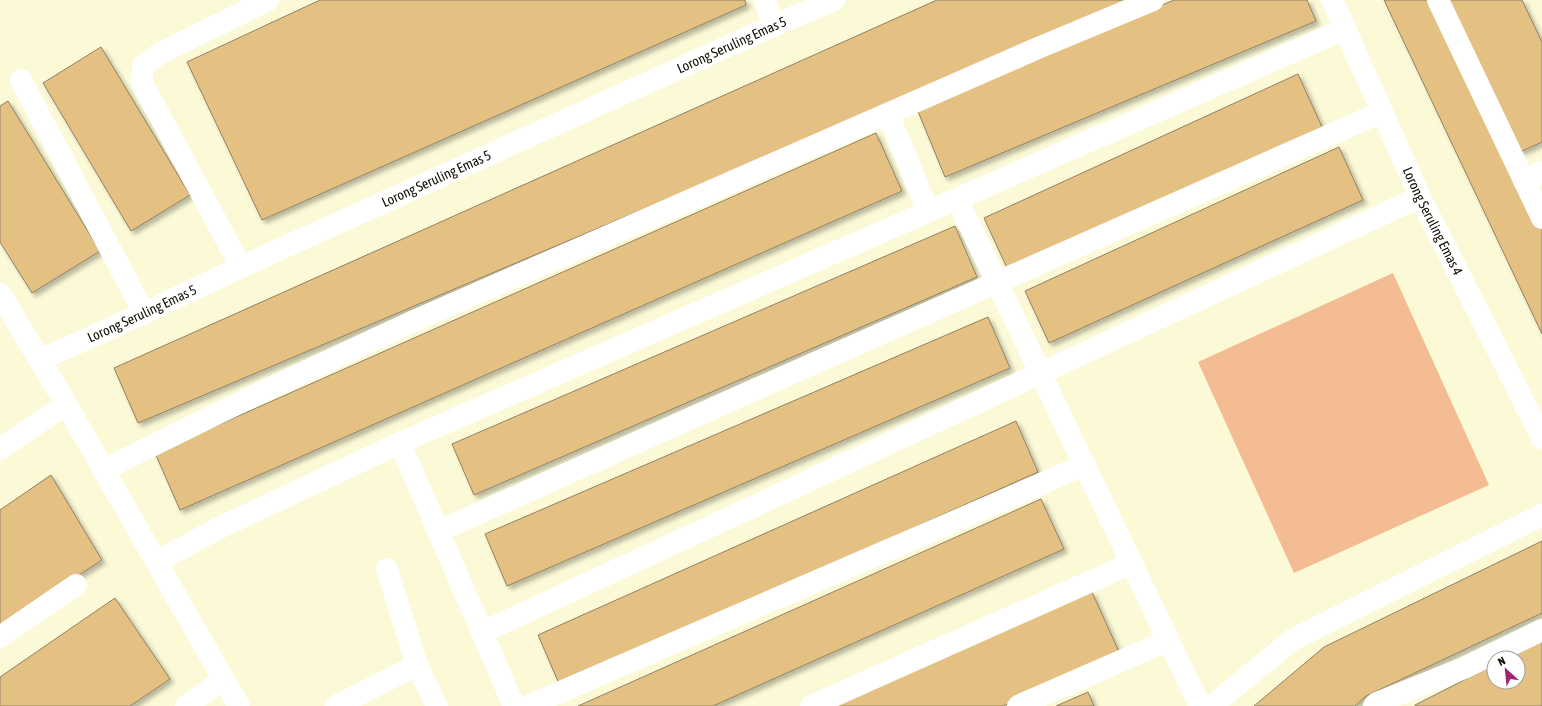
<svg xmlns="http://www.w3.org/2000/svg" width="1542" height="706" font-family="'Asap Condensed',sans-serif">
	<style>
		.green { fill: #f3bc93 }
		.building { fill: #e4c182; stroke: #908064; filter: url(#shadow) }
		.lines { fill: none; stroke-linecap: round; stroke-linejoin: round }
		.minor { stroke: #fff; stroke-width: 22 }
		.labels { text-anchor: middle; dominant-baseline: central; stroke-width: 3.5; stroke-linejoin: round; paint-order: stroke }
		.street-label { font-size: 14px; fill: #0f0e04; stroke: #fff }
	</style>
	<defs>
		<filter id="shadow"><feDropShadow dx="3.5" dy="3.5" stdDeviation="2" flood-color="#0004"/></filter>
	</defs>
	<rect width="100%" height="100%" fill="#fbf9d6"/>
	<path class="green" d="M1393 273 1489 485 1294 573 1198 362Z"/>
	<path class="building" d="M320 0H745L746 5 262 220 187 62Z
		M937 0H1137L138 423 114 368Z
		M1174 0H1307L1316 21 945 177 917 109Z
		M1384 0H1437L1542 222V334Z
		M1447 0H1522L1542 42V142L1520 152Z
		M101 47 190 195 131 231 43 83Z
		M1298 74 1322 127 1008 270 984 218Z
		M8 101 100 251 32 293 0 242V106Z
		M876 133 902 191 180 510 155 453Z
		M1339 147 1363 200 1049 343 1025 291Z
		M955 226 977 277 474 495 452 444Z
		M988 317 1010 368 507 586 485 534Z
		M1016 421 1038 472 560 686 538 635Z
		M51 475 102 560 0 626V510Z
		M1041 499 1064 549 713 706H578Z
		M1542 541V613L1366 696 1355 706H1254L1324 647Z
		M1092 592 1120 654 1003 706H835Z
		M115 598 170 679 130 706H0V677Z
		M1542 641V706H1415V705L1494 665V682H1518V658H1509Z
		M1088 692 1094 706H1056Z"/>
	<g class="lines">
		<g class="minor">
			<path d="M765 0 773 26"/>
			<path id="s1" d="M1332 0 1420 197 1542 438"/>
			<path d="M1438 0 1542 218"/>
			<path d="M21 80 144 313"/>
			<path d="M888 114 928 211"/>
			<path d="M1524 181 1542 172"/>
			<path d="M957 199 1200 706"/>
			<path d="M241 267 141 81 143 66 159 54 268 0"/>
			<path d="M0 294 66 404 239 706"/>
			<path id="s2" d="M40 360 144 313 241 267 773 26 834 0"/>
			<path d="M400 443 514 706"/>
			<path d="M0 449 66 404"/>
			<path d="M103 470 251 397 414 321 1038 48 1153 0"/>
			<path d="M439 531 781 378 1382 112"/>
			<path d="M156 562 221 527 400 443 1345 29"/>
			<path d="M387 569 417 665 437 706"/>
			<path d="M483 632 1420 197"/>
			<path d="M0 637 76 585"/>
			<path d="M186 706 224 679"/>
			<path d="M336 706 417 665"/>
			<path d="M528 706 1085 465"/>
			<path d="M811 706 1132 563"/>
			<path d="M1018 706 1169 640"/>
			<path d="M1212 706 1292 640 1542 515"/>
			<path d="M1374 706 1377 703 1464 668 1542 630"/>
		</g>
	</g>
	<g class="labels">
		<g class="street-label">
			<text stroke="none"><textPath href="#s2" startOffset="760">Lorong Seruling Emas 5</textPath></text>
			<text stroke="none"><textPath href="#s2" startOffset="436">Lorong Seruling Emas 5</textPath></text>
			<text stroke="none"><textPath href="#s1" startOffset="243">Lorong Seruling Emas 4</textPath></text>
			<text stroke="none"><textPath href="#s2" startOffset="112">Lorong Seruling Emas 5</textPath></text>
		</g>
	</g>
	<g transform="translate(1506 670) rotate(333)"><circle r="19" fill="#ffffff" stroke="#9f9f9b"/>
	<path d="M0-3L7 15L0 10L-7 15Z" fill="#a32273"/>
	<text y="-6" font-size="11" font-weight="bold" text-anchor="middle" fill="#0f0e04">N</text>
	</g>
</svg>
